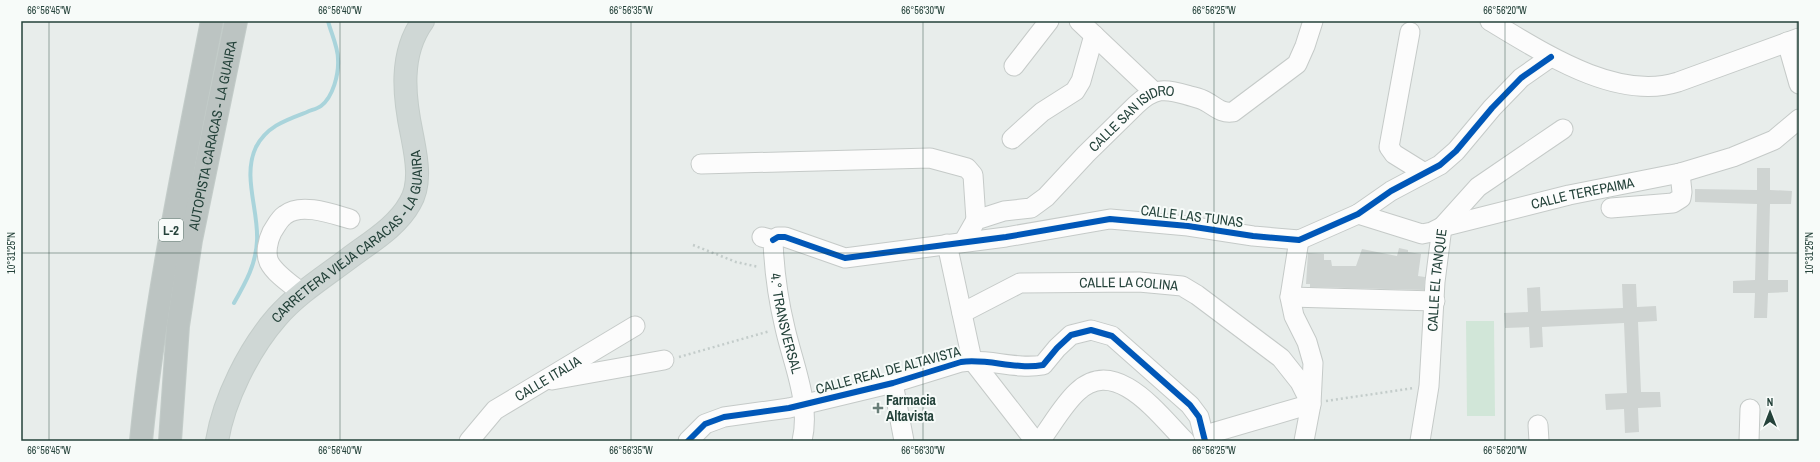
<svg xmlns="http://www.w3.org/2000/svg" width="1820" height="462" font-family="'Archivo Narrow',sans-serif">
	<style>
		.green { fill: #d1e6d8 }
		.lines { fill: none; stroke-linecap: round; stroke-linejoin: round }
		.stream { stroke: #a9d4db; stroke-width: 4 }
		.building { fill: #cfd4d2 }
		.minor-casing { stroke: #c5cac8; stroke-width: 21 }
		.major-casing { stroke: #c3ccc9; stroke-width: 24 }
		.highway-casing { stroke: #c3ccc9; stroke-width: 24 }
		.path { stroke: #c3ccca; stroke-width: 2.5; stroke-dasharray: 2 3; stroke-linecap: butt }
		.minor { stroke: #fcfcfc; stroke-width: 19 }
		.major { stroke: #cfd7d5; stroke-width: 22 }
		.highway { stroke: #bcc4c2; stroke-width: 22 }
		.cycleway-casing { stroke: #f7fbf9; stroke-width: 8 }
		.cycleway { stroke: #0057b8; stroke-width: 6 }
		.ticks { fill: none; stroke: #24423a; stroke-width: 1; stroke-opacity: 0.45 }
		.poi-dot { fill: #697e78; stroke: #f7fbf9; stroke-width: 1.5 }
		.labels { text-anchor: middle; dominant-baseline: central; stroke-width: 4; stroke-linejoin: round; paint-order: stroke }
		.shield { fill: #f7fbf9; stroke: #637a73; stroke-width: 1 }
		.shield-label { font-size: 13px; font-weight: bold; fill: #24423a }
		.street-label { font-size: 14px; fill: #24423a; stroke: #f7fbf9 }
		.poi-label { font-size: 14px; font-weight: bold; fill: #24423a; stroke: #f7fbf9; text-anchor: start }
		.neatline { fill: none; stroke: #24423a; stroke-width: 1.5 }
		.ticks-label { font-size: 10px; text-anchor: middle; fill: #24423a }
	</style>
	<rect width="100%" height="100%" fill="#e8edeb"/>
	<path class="green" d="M1466 321H1494L1495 416H1467Z"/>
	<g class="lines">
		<path class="stream" d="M234 303C246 282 256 264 257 241 259 211 242 176 256 147 267 126 286 120 307 112 311 110 317 109 321 106 333 97 339 74 338 59 338 47 331 33 328 21"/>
	</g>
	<path class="building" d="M1757 168H1770V190L1792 191 1791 204H1770L1768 280H1788V292L1768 293 1767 318H1754L1755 293H1733V281L1755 280 1757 204 1695 202V189L1757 190Z
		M1399 248 1408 250V252L1421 254 1418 276 1425 277 1424 290 1310 287V284H1306L1308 253 1324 254V260H1331L1332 266H1356L1362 249 1397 256Z
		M1622 284H1636L1637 307 1656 306 1657 321 1638 322 1641 392H1660L1661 407 1638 408 1639 432 1625 433 1624 409 1606 410 1605 394 1627 393 1624 323 1542 327 1543 347 1530 348 1529 327 1505 328 1504 313 1528 312 1527 288 1540 287 1541 311 1623 308Z"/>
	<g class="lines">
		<g class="minor-casing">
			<g id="minor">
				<path d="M1079 21 1154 92"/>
				<path d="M1490 21C1541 51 1616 102 1678 82L1799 38"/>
				<path d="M1410 32 1389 147 1394 154 1423 172"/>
				<path d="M1787 42 1799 84"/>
				<path d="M1014 66 1049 21"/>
				<path d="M1012 139 1042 112 1075 91 1081 81 1094 35"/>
				<path d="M701 164 930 158 967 168 973 175 976 220"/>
				<path d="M1611 208 1673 203 1681 198 1682 192 1680 173"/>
				<path id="s1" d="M1358 214 1422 234 1432 232 1442 227 1569 195 1680 173 1733 157 1774 140 1799 119"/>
				<path id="s2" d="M762 237 773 240C774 270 778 299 785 328 793 364 811 403 802 441"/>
				<path d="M773 240 778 237H785L845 258 1006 237 1110 219 1188 226 1253 236 1299 240 1358 214 1391 191 1440 165 1456 151 1492 108 1521 78 1551 57"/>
				<path id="s3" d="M964 241 976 220 1004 211 1031 208 1046 197 1086 154 1136 105C1154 88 1164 88 1187 95 1193 97 1200 98 1205 101 1215 106 1221 114 1233 112L1297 64 1305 46 1313 21"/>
				<path d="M947 244 972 360 1035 441"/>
				<path d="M302 293C292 285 275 274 269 262 265 253 268 240 272 232 276 226 279 219 285 215 301 202 333 214 350 219"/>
				<path d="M1290 297 1435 301"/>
				<path id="s4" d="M962 313 1020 283 1139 282 1182 286 1197 295 1281 358 1300 382 1311 404 1304 441"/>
				<path d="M552 380 664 360"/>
				<path d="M893 383 904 441"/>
				<path d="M1538 425 1539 441"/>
				<path d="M1205 435 1311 404 1313 363 1307 342 1294 316 1290 297 1299 240"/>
				<path id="s5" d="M469 441 495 410 635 326"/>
				<path d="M688 441 705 424 724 417 789 408 893 383 961 362C988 358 1015 370 1043 365L1057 348 1071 335 1091 330 1112 336 1190 405 1199 417 1205 441"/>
				<path d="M1040 441C1052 425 1063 405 1077 392 1116 355 1159 415 1185 441"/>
				<path id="s6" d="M1420 441 1429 386 1435 282 1442 227 1478 187 1563 129"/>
				<path d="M1749 441 1750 409"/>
			</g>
		</g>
		<g class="major-casing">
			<g id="major">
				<path id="s7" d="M217 441C224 399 249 349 277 317 297 294 324 277 348 259 369 243 397 227 410 203 422 183 416 156 412 135 404 97 399 54 423 21"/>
			</g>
		</g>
		<g class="highway-casing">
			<g id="highway">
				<path d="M141 441C155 299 185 160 212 21"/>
				<path id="s8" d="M170 441 178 326 191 240 236 21"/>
			</g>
		</g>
		<path class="path" d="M693 245 736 262 759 267
			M679 357 770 331
			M1326 401 1414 388"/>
		<use href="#minor" class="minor"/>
		<use href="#major" class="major"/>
		<use href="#highway" class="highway"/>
		<g class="cycleway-casing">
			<path id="cycleway" d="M773 240 778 237H785L845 258 1006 237 1110 219 1188 226 1253 236 1299 240 1358 214 1391 191 1440 165 1456 151 1492 108 1521 78 1551 57
				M688 441 705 424 724 417 789 408 893 383 961 362C988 358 1015 370 1043 365L1057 348 1071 335 1091 330 1112 336 1190 405 1199 417 1205 441"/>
		</g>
		<use href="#cycleway" class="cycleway"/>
	</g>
	<path class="ticks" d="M49 21V441M340 21V441M631 21V441M923 21V441M1214 21V441M1505 21V441M1797 21V441M21 253H1799"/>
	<path class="poi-dot" d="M876 402h4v4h4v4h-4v4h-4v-4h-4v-4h4z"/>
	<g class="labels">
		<rect class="shield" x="159" y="219" width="24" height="22" rx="3"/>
		<g class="shield-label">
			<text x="171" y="230">L-2</text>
		</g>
		<g class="street-label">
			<text stroke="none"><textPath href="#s3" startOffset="218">CALLE SAN ISIDRO</textPath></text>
			<text stroke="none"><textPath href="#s8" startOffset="309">AUTOPISTA CARACAS - LA GUAIRA</textPath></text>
			<text stroke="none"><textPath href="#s1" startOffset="233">CALLE TEREPAIMA</textPath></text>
			<text transform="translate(1192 216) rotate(7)">CALLE LAS TUNAS</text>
			<text stroke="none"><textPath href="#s7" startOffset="252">CARRETERA VIEJA CARACAS - LA GUAIRA</textPath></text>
			<text stroke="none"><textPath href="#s6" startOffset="162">CALLE EL TANQUE</textPath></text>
			<text stroke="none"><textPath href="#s4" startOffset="174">CALLE LA COLINA</textPath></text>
			<text stroke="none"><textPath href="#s2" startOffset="96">4.° TRANSVERSAL</textPath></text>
			<text transform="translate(888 370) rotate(-15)">CALLE REAL DE ALTAVISTA</text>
			<text stroke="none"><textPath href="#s5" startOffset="102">CALLE ITALIA</textPath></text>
		</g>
		<g class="poi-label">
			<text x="886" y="400">Farmacia<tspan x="886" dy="16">Altavista</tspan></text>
		</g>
	</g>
	<rect width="1820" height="462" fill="none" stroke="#f7fbf9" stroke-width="44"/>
	<g transform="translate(1770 412)" stroke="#f7fbf9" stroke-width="3" paint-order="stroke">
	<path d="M0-3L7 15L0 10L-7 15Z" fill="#24423a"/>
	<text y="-6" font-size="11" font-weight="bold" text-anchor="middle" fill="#24423a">N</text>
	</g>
	<rect x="22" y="22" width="1776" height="418" class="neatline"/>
	<g class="ticks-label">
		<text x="49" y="14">66°56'45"W</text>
		<text x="340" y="14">66°56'40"W</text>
		<text x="631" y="14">66°56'35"W</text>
		<text x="923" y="14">66°56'30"W</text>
		<text x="1214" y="14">66°56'25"W</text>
		<text x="1505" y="14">66°56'20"W</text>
		<text transform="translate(11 253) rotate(-90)" y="4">10°31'25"N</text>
		<text transform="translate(1809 253) rotate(-90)" y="4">10°31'25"N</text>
		<text x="49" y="454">66°56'45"W</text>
		<text x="340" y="454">66°56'40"W</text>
		<text x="631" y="454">66°56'35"W</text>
		<text x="923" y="454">66°56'30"W</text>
		<text x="1214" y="454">66°56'25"W</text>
		<text x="1505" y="454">66°56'20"W</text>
	</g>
</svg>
